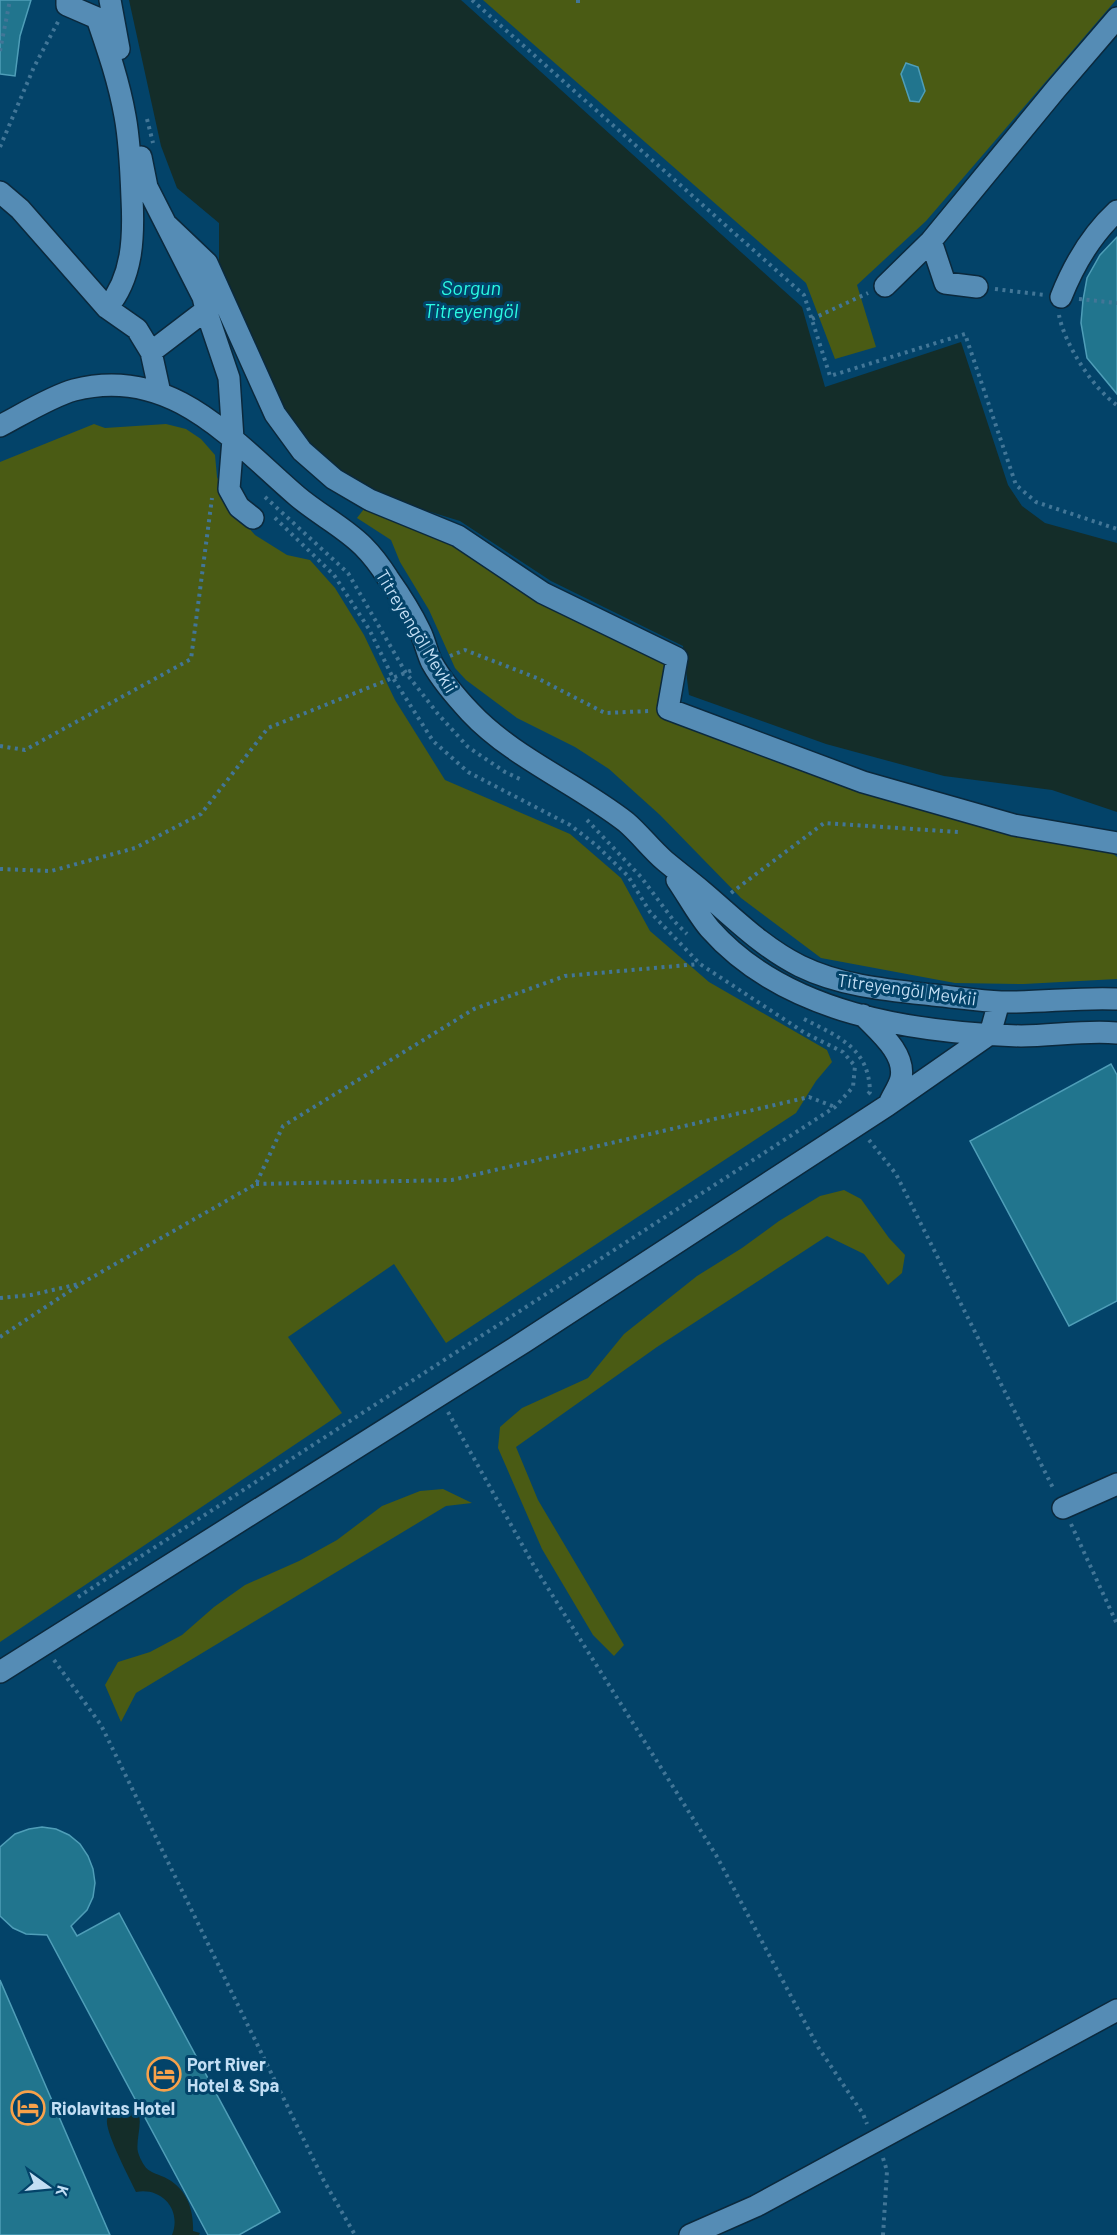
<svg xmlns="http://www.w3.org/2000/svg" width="1117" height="2235" font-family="Barlow,sans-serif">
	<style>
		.green { fill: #4a5b14 }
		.water { fill: #142d29 }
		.building { fill: #21758e; stroke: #4f9eb8; stroke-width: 1.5 }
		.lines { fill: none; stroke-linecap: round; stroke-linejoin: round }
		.minor-casing { stroke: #0b293d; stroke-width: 24 }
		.path { stroke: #427697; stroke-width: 4; stroke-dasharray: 3 4.5; stroke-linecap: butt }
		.minor { stroke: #558cb5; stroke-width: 21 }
		.labels { text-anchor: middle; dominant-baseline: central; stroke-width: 6; stroke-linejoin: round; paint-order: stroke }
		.street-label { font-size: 18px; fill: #c2def4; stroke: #034369 }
		.poi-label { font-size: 18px; font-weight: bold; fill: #c2def4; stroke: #034369; text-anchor: start }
		.water-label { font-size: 20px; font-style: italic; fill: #2afbe3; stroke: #034369 }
	</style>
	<rect width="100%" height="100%" fill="#034369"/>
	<path class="green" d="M483 0H1116L926 221 857 285 876 347 835 359 806 283Z
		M94 424 105 428 166 424 186 429 201 439 215 455 217 477 230 507 255 535 287 555 310 560 335 588 364 635 395 700 445 780 570 834 621 878 650 931 709 982 827 1050 832 1062 816 1081 796 1113 446 1343 394 1264 288 1337 342 1413 0 1642V462Z
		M367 505 458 541 668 661 661 713 1105 847 1117 857V979L1024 984 955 983 821 958 741 898 660 815 609 769 575 747 517 718 466 680 455 668 429 610 400 562 391 540 357 518Z
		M844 1190 861 1199 889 1238 905 1255 902 1273 888 1285 864 1254 827 1236 657 1347 516 1447 538 1500 624 1645 614 1656 593 1635 542 1549 498 1448 500 1427 522 1408 588 1378 624 1334 697 1276 742 1248 779 1221 820 1196Z
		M443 1489 472 1503 446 1506 136 1693 121 1722 105 1685 118 1662 150 1652 182 1635 214 1607 245 1585 299 1561 337 1540 382 1506 420 1491Z"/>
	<path class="water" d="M129 0H461L802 307 825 387 961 342 1008 485 1022 506 1045 523 1117 543V812L1052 790 944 776 826 744 689 695 683 646 551 581 460 521 379 496 334 469 292 429 219 270V223L177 188 161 146Z
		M119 2106C153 2102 134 2136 138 2152 139 2156 142 2162 144 2165 148 2172 157 2174 164 2177 186 2187 194 2209 193 2231L200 2233 199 2235H172C182 2210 162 2187 136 2192 130 2179 105 2132 107 2120 108 2113 112 2109 119 2106Z"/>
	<path class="building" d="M0 0H31L20 36 15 76 0 74Z
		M906 63 918 67 925 91 919 102 910 101 901 74Z
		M1117 237V394L1087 358 1081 323 1083 300 1087 278 1100 255Z
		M1111 1064 1117 1075V1301L1069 1326 970 1141Z
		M42 1827 56 1829 69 1835 80 1844 88 1856 93 1869 95 1883 93 1897 87 1910 71 1926 77 1936 119 1913 280 2212 239 2235H208L47 1935 26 1934 13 1928 0 1916V1847L15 1834 29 1829Z
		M0 1980 110 2235H0Z"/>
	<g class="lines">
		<g class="minor-casing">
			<path id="minor" d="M67 0V5L97 18C108 50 119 82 125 116 130 143 131 171 132 198 134 237 133 277 107 308
				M110 0 119 49
				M141 157 147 187 203 297 206 310
				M0 192 20 209 107 308 137 329 151 352
				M166 224 207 263 275 414 302 451 334 479 370 500 458 536 543 593 677 658 668 709 863 782 1014 825 1117 843
				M931 241 945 283 977 287
				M885 286 931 241 1056 89 1117 18
				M1061 297C1074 264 1091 235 1117 211
				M160 393 151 352 206 310 229 378 233 439 229 489 239 507 253 518
				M0 426C21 415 52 396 74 390 171 365 231 439 297 496 318 514 344 527 363 546 372 555 381 567 388 578 400 595 411 612 420 631 425 641 427 653 432 663 442 681 456 697 470 712 512 757 576 783 626 822 640 834 651 849 665 861 677 871 690 881 702 891 734 918 762 947 800 966 841 986 887 990 933 995 955 997 978 1001 1001 1002 1040 1003 1078 997 1117 999
				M677 880C688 896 698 915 710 929 785 1014 914 1033 1021 1036 1053 1036 1085 1030 1117 1033
				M863 1015C878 1031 906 1053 901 1078 899 1087 892 1096 889 1104
				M1063 1508 1117 1484
				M0 1672 524 1342 888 1105 990 1034 999 1002
				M690 2235 756 2206 1117 2010"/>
		</g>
		<path class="path" d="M472 0 804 295 830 376 965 334 1016 485 1036 502 1117 529
			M578 0V3
			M0 51 10 0
			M147 119 153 143
			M0 147 34 67 59 20
			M995 289 1045 295
			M1079 299 1117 303
			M1059 315C1064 343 1093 389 1117 405
			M812 319 868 293
			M265 497 348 573 406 673 438 714 468 747 505 772 522 780
			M450 656 465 650 537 678 605 713 649 711
			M0 746 25 750 191 659 212 498
			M587 820 641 877 674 921 687 934
			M0 869 51 871 135 848 201 814 268 728 415 669
			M731 893 824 823 959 832
			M804 1019C839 1037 869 1048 870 1092L868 1094
			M869 1140 896 1174 1054 1490
			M256 1184 452 1180 809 1097 835 1107
			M0 1298 31 1295 79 1284
			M0 1337 82 1283 256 1184 283 1126 474 1009 565 976 699 964
			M448 1412 534 1566 716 1855 818 2047 863 2114 867 2124
			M1071 1524 1117 1624
			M78 1597 835 1107 853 1087 855 1066 843 1052 805 1033 700 964 650 912 628 876 596 845 570 825 468 772 433 741 393 678 369 629 334 575 272 515
			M54 1660 101 1725 324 2181 355 2235
			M883 2158 887 2171 883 2235"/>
		<use href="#minor" class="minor"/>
	</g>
	<defs>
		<g id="hotel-ring" transform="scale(1.725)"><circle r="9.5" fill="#034369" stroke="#f8a14a" stroke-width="1.5"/><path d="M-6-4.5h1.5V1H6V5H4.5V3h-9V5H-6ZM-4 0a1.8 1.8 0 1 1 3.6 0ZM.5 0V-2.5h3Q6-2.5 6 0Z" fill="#f8a14a"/></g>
	</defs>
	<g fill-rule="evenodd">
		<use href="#hotel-ring" x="164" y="2074"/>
		<use href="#hotel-ring" x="28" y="2108"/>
	</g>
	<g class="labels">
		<g class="street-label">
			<text transform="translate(417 631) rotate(59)">Titreyengöl Mevkii</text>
			<text transform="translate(907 989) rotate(8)">Titreyengöl Mevkii</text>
		</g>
		<g class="poi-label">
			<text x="187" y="2064">Port River<tspan x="187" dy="21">Hotel &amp; Spa</tspan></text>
			<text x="51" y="2108">Riolavitas Hotel</text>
		</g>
		<g class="water-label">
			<text x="471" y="287">Sorgun<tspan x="471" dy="23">Titreyengöl</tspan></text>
		</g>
	</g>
	<g transform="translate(48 2187) rotate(105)" stroke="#034369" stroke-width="4.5" paint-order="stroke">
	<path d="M0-4.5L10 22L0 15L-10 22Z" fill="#c2def4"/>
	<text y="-9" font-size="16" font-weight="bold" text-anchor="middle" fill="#c2def4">K</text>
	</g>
</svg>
